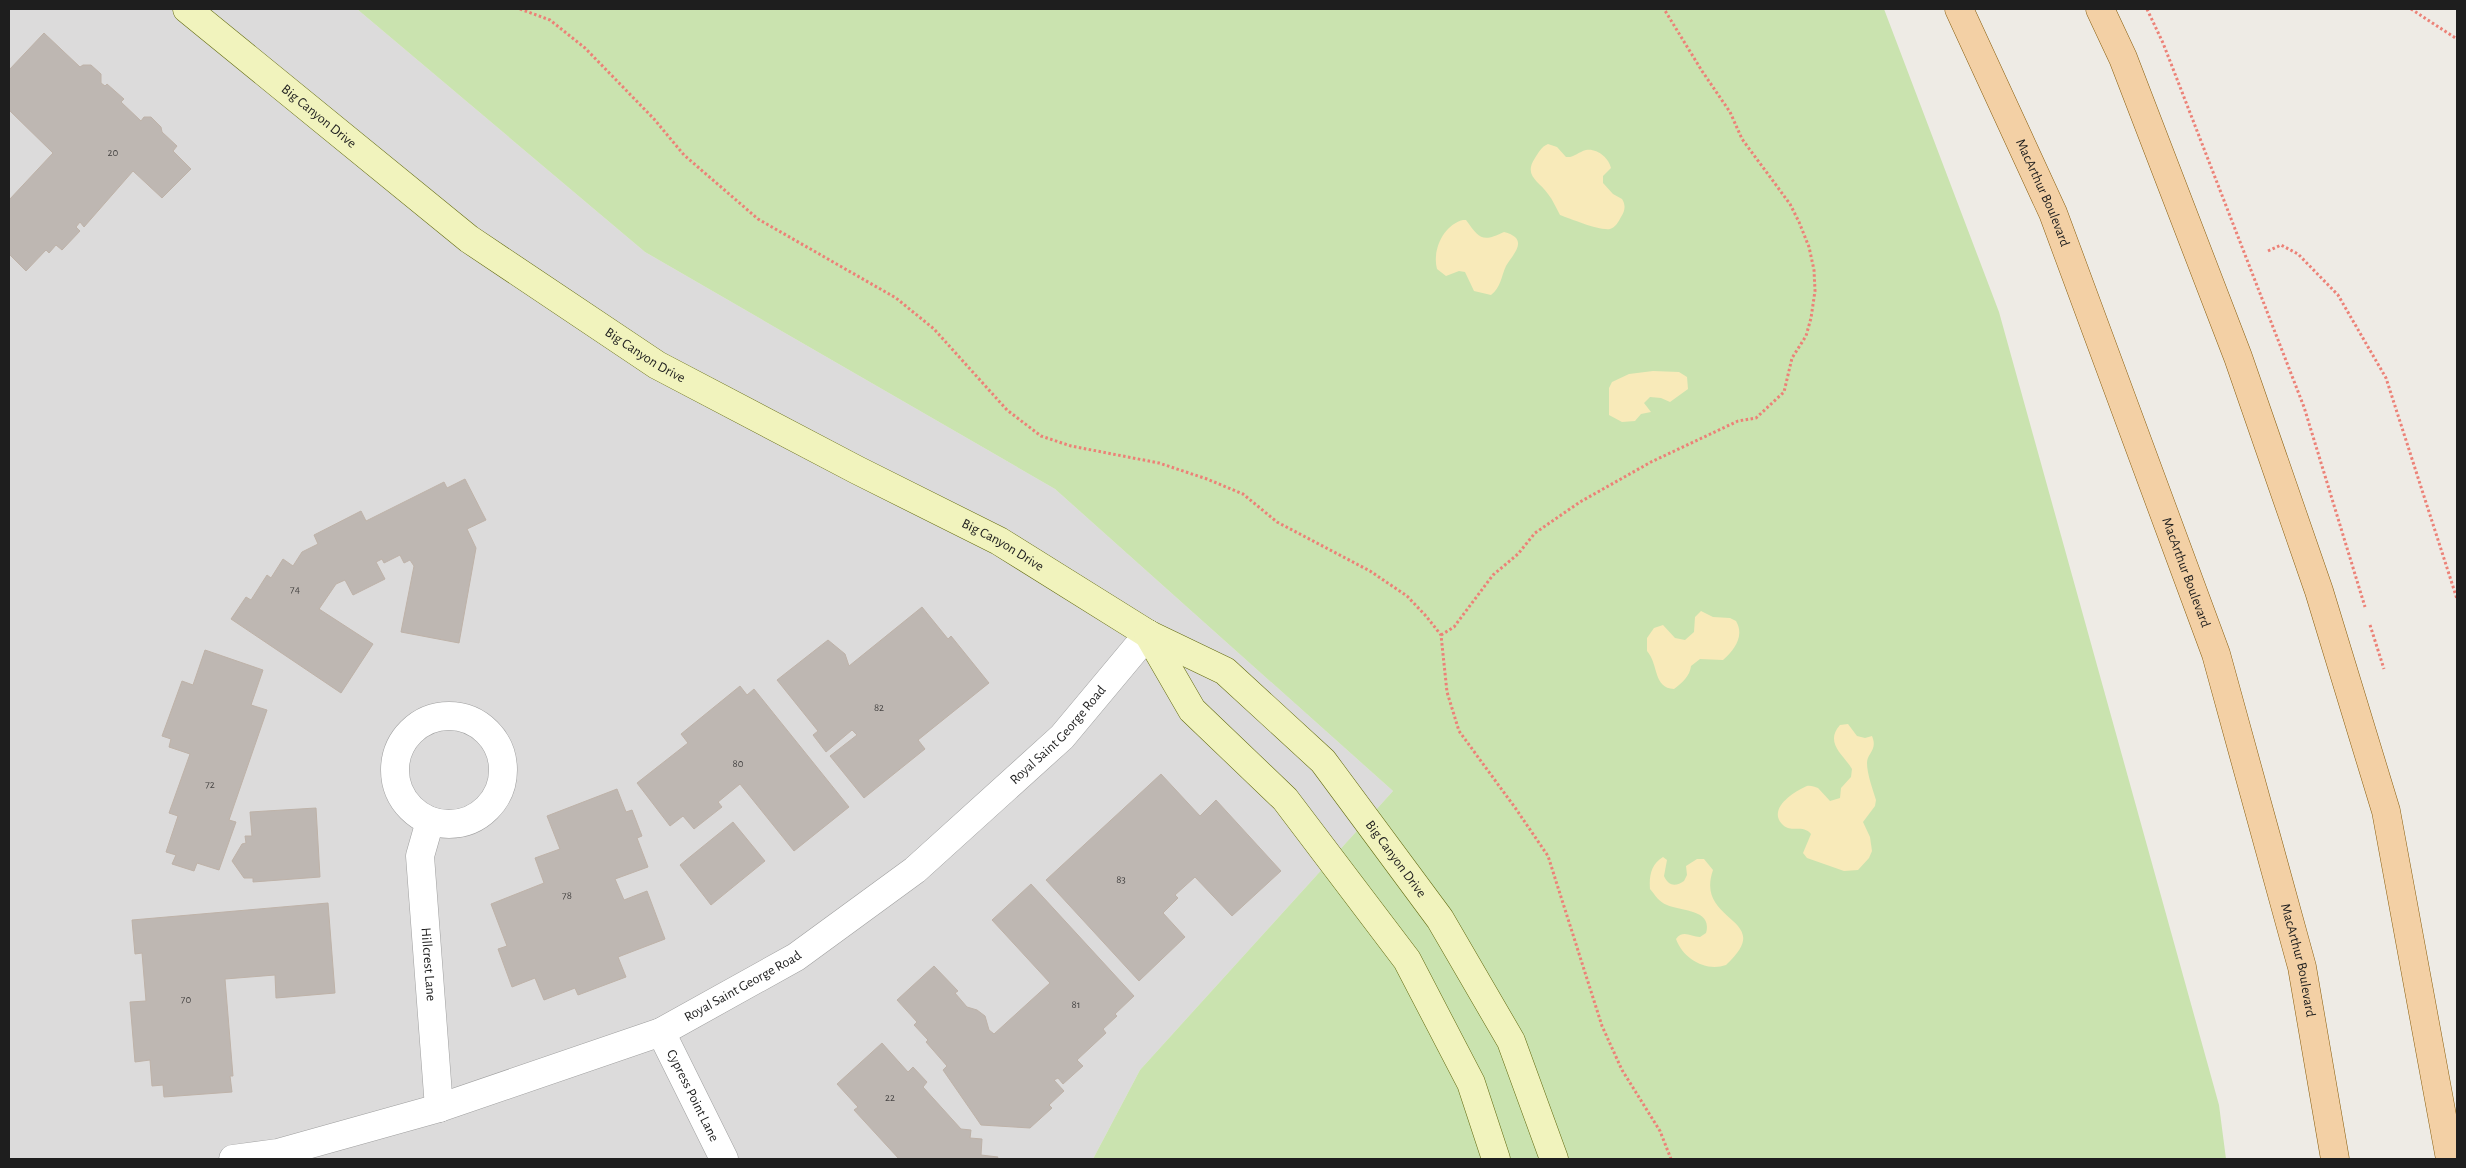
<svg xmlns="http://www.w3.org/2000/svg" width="2466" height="1168" font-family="'Alegreya Sans',sans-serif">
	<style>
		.residential { fill: #dcdbdb }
		.grass { fill: #cae3af }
		.sand { fill: #f8eab9 }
		.building { fill: #beb7b2; stroke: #beb2a8 }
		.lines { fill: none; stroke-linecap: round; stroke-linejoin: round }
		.street-casing { stroke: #9f9f9f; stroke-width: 29 }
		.secondary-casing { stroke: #626a0f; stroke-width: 29 }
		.primary-casing { stroke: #895e0e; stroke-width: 29 }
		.path { stroke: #ec8177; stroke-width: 3; stroke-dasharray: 2.5 2.5; stroke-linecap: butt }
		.street { stroke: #fff; stroke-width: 28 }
		.secondary { stroke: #f1f3bd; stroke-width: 28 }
		.primary { stroke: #f3d0a5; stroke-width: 28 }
		.labels { text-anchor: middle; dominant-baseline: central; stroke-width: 4.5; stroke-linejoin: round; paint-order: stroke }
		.number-label { font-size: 11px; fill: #464443 }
		.street-label { font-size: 14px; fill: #1e1e1e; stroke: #fff }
	</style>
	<rect width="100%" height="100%" fill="#eeebe5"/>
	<path class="residential" d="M9 9H357L645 252 1055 489 1393 791 1140 1070 1093 1159H9Z"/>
	<path class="grass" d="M357 9H1884L1999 312 2219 1105 2226 1159H1093L1140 1070 1393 791 1055 489 645 252Z"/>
	<path class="sand" d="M1548 144 1557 147 1566 157C1574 158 1578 152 1586 150 1597 148 1609 158 1611 168L1603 176V183L1613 194 1622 199C1626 205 1625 211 1621 217 1619 221 1615 228 1610 229 1600 231 1571 219 1560 215 1556 208 1553 200 1548 194 1539 181 1523 176 1535 158 1539 152 1541 147 1548 144Z
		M1463 220H1466C1479 238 1482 243 1504 232 1531 239 1512 255 1506 266 1501 277 1501 287 1491 295L1474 291 1465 272 1459 271 1446 276 1437 269C1432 251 1443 225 1463 220Z
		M1653 371 1679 372 1687 377 1688 389 1670 402 1661 398 1650 397 1644 403 1651 412 1641 414 1635 421 1622 422 1609 415V388L1612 382 1629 374Z
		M1701 611 1713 617 1730 618 1736 621C1745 636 1734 650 1723 660L1700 659 1691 666C1690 676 1682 683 1674 689 1653 688 1659 665 1647 651V638L1654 628 1663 625 1675 638 1685 640 1694 632 1695 617Z
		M1848 724 1857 736 1865 738 1872 736C1878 750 1867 753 1867 763 1867 774 1873 790 1876 800L1875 806 1863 822 1870 837 1872 851 1869 858 1858 870 1844 871 1807 858 1803 853 1811 834C1803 824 1791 833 1783 825 1766 809 1795 791 1807 786 1810 785 1815 787 1818 788L1830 801 1840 798 1841 788 1851 777 1852 769C1844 755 1824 743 1840 725Z
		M1663 857 1667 860 1664 876C1668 886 1676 887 1684 881L1687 875 1686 866 1697 859H1704L1713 870C1694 924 1778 917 1726 965 1706 972 1683 959 1676 939 1683 929 1691 937 1700 937L1706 933C1713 909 1680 911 1667 905 1659 902 1655 895 1650 889 1649 876 1651 864 1663 857Z"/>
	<path class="building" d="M44 33 80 67 83 65H91L101 74V83L105 86 107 84 124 99 121 102 141 121 144 117H151L161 127 162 132 177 146 173 151 191 169 162 198 133 171 84 227 80 222 76 227 80 231 62 250 56 245 49 253 46 250 26 271 9 254V200L53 153 9 110V70Z
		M465 479 486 520 467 529 476 548 459 643 401 632 414 566 410 560 404 563 400 555 384 563 382 559 376 562 385 579 353 595 345 580 336 584 319 609 373 644 341 693 231 619 246 597 251 600 267 575 271 578 283 559 293 566 302 552 318 544 314 535 361 511 366 521 444 482 447 488Z
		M922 607 948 639 951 636 989 683 918 740 925 749 864 798 830 756 857 735 852 730 826 752 813 735 818 731 777 680 828 640 845 654 849 666Z
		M205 650 263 670 251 705 267 710 229 820 236 822 219 870 197 863 194 871 172 864 176 855 166 852 178 816 169 813 190 754 169 747 171 739 162 736 182 681 193 685Z
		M740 686 747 695 754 689 849 807 794 851 740 784 718 802 722 807 694 829 683 816 670 826 637 783 688 743 681 734Z
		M1161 774 1200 816 1216 800 1281 871 1232 916 1195 877 1175 895 1178 898 1163 913 1185 937 1139 981 1046 880Z
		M617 789 626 812 632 810 642 836 637 838 648 867 615 879 624 900 647 891 665 939 618 957 626 977 578 995 575 988 544 1000 535 978 512 987 498 949 507 946 491 904 544 883 535 858 560 849 547 816Z
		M316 808 320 877 253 882V878H244L232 861 242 844 246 843 245 836H252L250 812Z
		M733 822 765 861 711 905 680 865Z
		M1031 884 1134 996 1115 1014 1117 1016 1103 1029 1106 1033 1077 1060 1083 1066 1063 1084 1058 1078 1054 1080 1064 1091 1049 1105 1052 1108 1030 1128 981 1125 943 1070 947 1066 926 1042 928 1040 914 1025 917 1022 897 1000 934 966 958 991 955 993 967 1007 977 1010 985 1016 989 1030 994 1034 1050 983 992 920Z
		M328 903 335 993 276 998 275 975 225 979 233 1076H230L232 1092 164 1097 163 1085 152 1086 150 1060 135 1062 130 1002 146 1001 142 953 135 954 132 920Z
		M882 1043 908 1072 913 1067 927 1082 923 1087 961 1129 971 1130 970 1138 982 1139 981 1155 998 1157 997 1159H899L854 1110 858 1107 837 1084Z"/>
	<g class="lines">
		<g class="street-casing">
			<g id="street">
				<circle cx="449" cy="770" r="54"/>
				<path id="s1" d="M430 821 420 856 439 1108"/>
				<path id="s2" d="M661 1032 724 1159"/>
				<path id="s3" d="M233 1159 278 1153 439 1108 661 1032 796 957 915 870 1062 737 1148 634"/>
			</g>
		</g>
		<g class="secondary-casing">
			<g id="secondary">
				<path id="s4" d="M187 9 469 239 657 365 857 470 999 541 1148 634 1225 671 1323 761 1440 919 1511 1041 1554 1159"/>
				<path d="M1148 634 1192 710 1285 799 1407 960 1471 1083 1496 1159"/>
			</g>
		</g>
		<g class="primary-casing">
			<g id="primary">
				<path id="s5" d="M1959 9 2053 213 2216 654 2302 967 2335 1159"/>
				<path d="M2100 9 2123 58 2238 357 2319 591 2386 811 2450 1159"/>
			</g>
		</g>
		<path class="path" d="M520 9 550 20 585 48 654 119 684 155 758 219 896 298 934 329 1007 410 1041 436 1071 446 1159 463 1207 479 1243 494 1277 522 1370 571 1407 596 1426 616 1441 635 1447 692 1459 731 1516 809 1548 856 1602 1026 1622 1070 1660 1131 1671 1159
			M2147 9 2163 43 2304 407 2365 607
			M2411 9 2457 39
			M2268 251 2281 245 2298 254 2338 295 2386 378 2457 599
			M2370 625 2384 669
			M1441 635 1454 627 1493 575 1518 554 1535 533 1580 502 1651 462 1738 421 1756 418 1784 392 1792 358 1806 336 1811 318 1815 291 1814 270 1809 247 1799 222 1790 204 1742 139 1730 112 1702 71 1664 9"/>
		<use href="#street" class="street"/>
		<use href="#secondary" class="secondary"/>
		<use href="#primary" class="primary"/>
	</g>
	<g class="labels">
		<g class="number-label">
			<text x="113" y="152">20</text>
			<text x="295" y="589">74</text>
			<text x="879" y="707">82</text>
			<text x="738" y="763">80</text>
			<text x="210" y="784">72</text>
			<text x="1121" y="879">83</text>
			<text x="567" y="895">78</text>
			<text x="186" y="999">70</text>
			<text x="1076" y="1004">81</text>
			<text x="890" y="1097">22</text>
		</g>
		<g class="street-label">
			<text stroke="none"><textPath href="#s4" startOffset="170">Big Canyon Drive</textPath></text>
			<text stroke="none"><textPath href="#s5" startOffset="202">MacArthur Boulevard</textPath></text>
			<text stroke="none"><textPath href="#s4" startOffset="575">Big Canyon Drive</textPath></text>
			<text stroke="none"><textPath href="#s4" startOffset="980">Big Canyon Drive</textPath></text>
			<text stroke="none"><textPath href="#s5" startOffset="608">MacArthur Boulevard</textPath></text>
			<text stroke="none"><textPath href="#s3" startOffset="946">Royal Saint George Road</textPath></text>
			<text stroke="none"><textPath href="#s4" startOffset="1491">Big Canyon Drive</textPath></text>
			<text stroke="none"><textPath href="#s5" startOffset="1012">MacArthur Boulevard</textPath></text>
			<text stroke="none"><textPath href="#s1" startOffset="145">Hillcrest Lane</textPath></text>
			<text stroke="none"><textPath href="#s3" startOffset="541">Royal Saint George Road</textPath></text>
			<text stroke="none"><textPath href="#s2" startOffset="71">Cypress Point Lane</textPath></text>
		</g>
	</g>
	<rect width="2466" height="1168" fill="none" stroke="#1e1e1e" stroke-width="20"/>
</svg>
